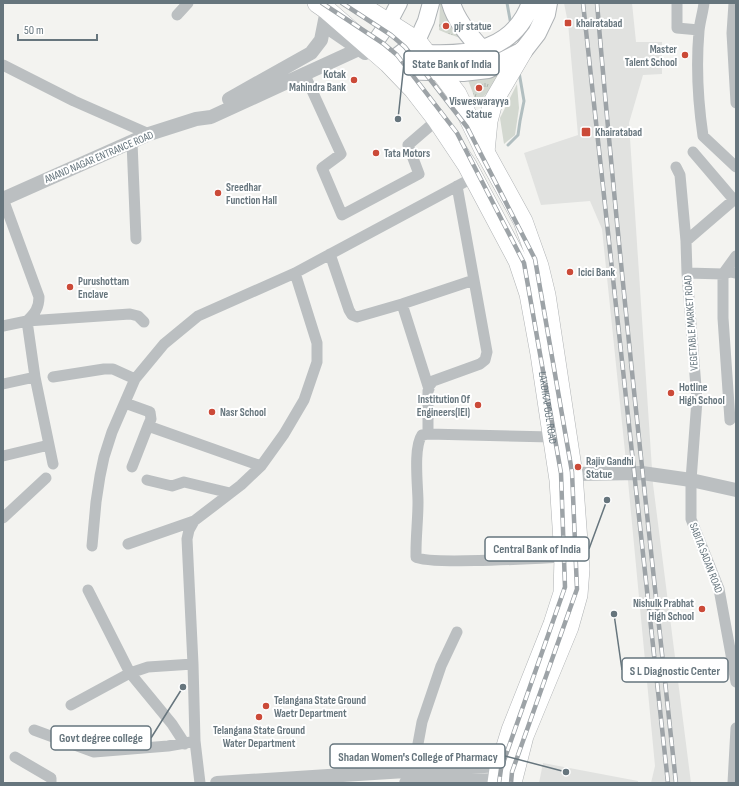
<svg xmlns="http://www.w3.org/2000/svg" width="739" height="786" font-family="'Sofia Sans Condensed',sans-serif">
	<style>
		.built { fill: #e1e2e0 }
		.grass { fill: url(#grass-tufts) }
		.park { fill: #d3d8d0 }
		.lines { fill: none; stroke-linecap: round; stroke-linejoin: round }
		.stream { stroke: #b1bec0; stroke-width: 3 }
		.secondary-casing { stroke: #aeb3b6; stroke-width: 18 }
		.primary-casing { stroke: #afb3b6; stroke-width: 20 }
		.trunk-casing { stroke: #afb2b4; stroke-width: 20 }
		.minor { stroke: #bbbfc1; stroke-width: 11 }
		.tertiary { stroke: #bbbfc1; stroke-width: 14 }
		.secondary { stroke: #fff; stroke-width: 16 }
		.primary { stroke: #fff; stroke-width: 18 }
		.trunk { stroke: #fff; stroke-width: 19 }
		.rail-casing { stroke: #9da3a7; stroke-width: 4.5 }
		.rail { stroke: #fff; stroke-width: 3; stroke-dasharray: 9; stroke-linecap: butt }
		.poi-dot { fill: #cb4a38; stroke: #fff; stroke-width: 1.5 }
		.labels { text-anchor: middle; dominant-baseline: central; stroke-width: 4; stroke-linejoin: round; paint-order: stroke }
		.poi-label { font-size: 11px; font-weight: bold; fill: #66757d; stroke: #fff; text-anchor: start }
		.street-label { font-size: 11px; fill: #66757d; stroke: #fff }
		.leader { fill: none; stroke: #66757d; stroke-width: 1.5 }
		.callout-dot { fill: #66757d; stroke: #fff; stroke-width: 1.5 }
		.callout { fill: #fff; stroke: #66757d; stroke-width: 1.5 }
		.callout-label { font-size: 12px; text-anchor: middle; font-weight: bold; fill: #66757d }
	</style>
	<defs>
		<pattern id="grass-tufts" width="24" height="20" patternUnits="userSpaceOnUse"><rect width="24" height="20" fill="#d3d8d0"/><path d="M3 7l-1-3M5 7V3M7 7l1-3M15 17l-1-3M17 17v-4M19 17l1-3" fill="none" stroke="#afb4ae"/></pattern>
	</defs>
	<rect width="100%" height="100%" fill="#f3f3f0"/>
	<path class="built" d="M564 3H632L636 42H662V74L643 75 629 123 653 484 691 783H651L655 766 628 481 602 229 590 201 541 205 524 153 578 135 568 23Z
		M543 763 638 781V783H539Z"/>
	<path class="grass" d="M440 3H444L463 39 446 33 439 30Z
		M499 72 501 77 477 104 468 80Z"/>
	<path class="park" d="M517 84 519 108 515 135 504 144 500 118Z"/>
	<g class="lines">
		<path class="stream" d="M507 3 511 25
			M508 145 518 135 520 121 524 101 519 72"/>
		<g class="secondary-casing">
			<path id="secondary" d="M371 48 389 22 399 3
				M388 63 417 41 426 21 431 3"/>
		</g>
		<g class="primary-casing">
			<path id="primary" d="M451 3C456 21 470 36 482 50
				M427 54C470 56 514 50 531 3
				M395 70 463 72 488 69 523 51 537 33 546 14 548 3"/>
		</g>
		<g class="trunk-casing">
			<g id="trunk">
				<path id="s1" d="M317 3 327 10 388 63 413 89 437 120 467 165 518 261 529 294 540 354 559 480 564 557 563 593 553 624 511 730 499 769 497 783"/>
				<path d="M357 3 417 41 457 94 485 152 523 221 539 266 546 295 573 474 580 569 578 595 569 627 524 736 512 783"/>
				<path d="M485 152 488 121 493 102 523 51"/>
			</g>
		</g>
		<path class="minor" d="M677 3V28L699 30
			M704 3C703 12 700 21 699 31 696 66 698 102 703 136L736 167
			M734 3 732 33 736 103
			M177 15 188 3
			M3 65 74 101 149 134
			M304 73 341 154 322 168 342 215 419 174 408 145 437 120
			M132 142 136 239
			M693 152 734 200
			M676 167 680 175 686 241 687 273 697 400 691 480V519L719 589 736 682
			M3 199 39 297C39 308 35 313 27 321
			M686 241 736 198
			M330 254 349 310 352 315 357 317 402 304 474 280
			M687 273 723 274 731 272 736 273
			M402 304 429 389
			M27 321 130 314 138 316 144 322
			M3 326 27 321 35 377 53 464
			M53 377 104 369H113L135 379
			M3 384 35 377
			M125 403 150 412 151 419 148 426
			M730 420 723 318V274L736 256
			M428 434V391L429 386 433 381 480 364 485 360 487 352 457 186
			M552 437 428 434 422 435C413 448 418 486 418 502 418 519 416 535 416 552V557C427 565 542 558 564 557
			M3 456 49 445
			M132 467 148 426 261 466
			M147 480 172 486 184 482 230 493
			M3 518 46 478
			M128 544 194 521
			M92 546 96 502 100 476 104 457 112 432 135 379 164 344 198 316 295 273 474 177
			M88 590 130 673 172 724 185 744
			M71 705 130 673 148 667 193 664
			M34 730 94 752 168 746 191 742
			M15 757 51 778V783
			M413 771 422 722 441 666 457 632
			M200 783 195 741 193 664 187 539 189 530 194 521 241 485 261 466 284 434 304 400 317 362V343L295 273
			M733 783 736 728"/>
		<path class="tertiary" d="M324 25 365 53
			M229 99 311 53 321 40 327 10
			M3 199 149 134 196 119 211 117 359 49
			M573 474 642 473 691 480 736 490
			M217 783 500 765
			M406 783 498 780"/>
		<use href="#secondary" class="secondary"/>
		<use href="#primary" class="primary"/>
		<use href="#trunk" class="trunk"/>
		<g class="rail-casing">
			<path id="rail" d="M322 3 384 44 397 55 457 133 524 263 561 473 565 587 501 769 499 783
				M342 3 391 35 405 47 467 127 535 259 572 472 577 589 512 772 511 783
				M583 3 668 783
				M597 3C619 264 648 523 676 783"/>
		</g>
		<use href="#rail" class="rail"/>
	</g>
	<g class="poi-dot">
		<rect x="564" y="19" width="8" height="8" rx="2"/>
		<circle cx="446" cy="26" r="4"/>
		<circle cx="685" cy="55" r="4"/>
		<circle cx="354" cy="80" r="4"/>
		<circle cx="479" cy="88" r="4"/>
		<rect x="581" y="127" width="10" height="10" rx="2"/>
		<circle cx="376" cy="153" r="4"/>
		<circle cx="218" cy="193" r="4"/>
		<circle cx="570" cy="272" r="4"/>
		<circle cx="70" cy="287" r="4"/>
		<circle cx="671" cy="393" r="4"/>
		<circle cx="478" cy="405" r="4"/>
		<circle cx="212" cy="412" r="4"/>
		<circle cx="578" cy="467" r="4"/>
		<circle cx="702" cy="609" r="4"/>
		<circle cx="266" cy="706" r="4"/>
		<circle cx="259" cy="717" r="4"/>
	</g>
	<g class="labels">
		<g class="poi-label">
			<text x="576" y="23">khairatabad</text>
			<text x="454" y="26">pjr statue</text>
			<text x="677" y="49" text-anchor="end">Master<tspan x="677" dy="13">Talent School</tspan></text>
			<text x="346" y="74" text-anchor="end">Kotak<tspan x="346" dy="13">Mahindra Bank</tspan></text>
			<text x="479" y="101" text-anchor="middle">Visweswarayya<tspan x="479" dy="13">Statue</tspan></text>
			<text x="595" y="132">Khairatabad</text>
			<text x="384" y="153">Tata Motors</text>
			<text x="226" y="187">Sreedhar<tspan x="226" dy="13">Function Hall</tspan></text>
			<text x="578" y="272">Icici Bank</text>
			<text x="78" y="281">Purushottam<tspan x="78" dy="13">Enclave</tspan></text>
			<text x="679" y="387">Hotline<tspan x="679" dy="13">High School</tspan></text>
			<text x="470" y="399" text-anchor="end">Institution Of<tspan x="470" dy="13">Engineers(IEI)</tspan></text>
			<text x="220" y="412">Nasr School</text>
			<text x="586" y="461">Rajiv Gandhi<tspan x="586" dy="13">Statue</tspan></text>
			<text x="694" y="603" text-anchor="end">Nishulk Prabhat<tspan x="694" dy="13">High School</tspan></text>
			<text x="274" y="700">Telangana State Ground<tspan x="274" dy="13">Waetr Department</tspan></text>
			<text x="259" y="730" text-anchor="middle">Telangana State Ground<tspan x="259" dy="13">Water Department</tspan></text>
		</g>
		<g class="street-label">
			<text transform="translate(99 157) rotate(-23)">ANAND NAGAR ENTRANCE ROAD</text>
			<text transform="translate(691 323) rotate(-94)">VEGETABLE MARKET ROAD</text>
			<text stroke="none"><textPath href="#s1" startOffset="481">LAKDIKAPOOL ROAD</textPath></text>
			<text transform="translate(706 558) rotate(69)">SABITA SADAN ROAD</text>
		</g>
	</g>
	<path class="leader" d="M398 119L404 63M607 500L589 549M614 614L622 670M183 687L151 738M566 772L505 756"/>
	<g class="callout-dot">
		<circle cx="398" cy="119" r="4"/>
		<circle cx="607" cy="500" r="4"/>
		<circle cx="614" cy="614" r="4"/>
		<circle cx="183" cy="687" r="4"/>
		<circle cx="566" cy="772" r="4"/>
	</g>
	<g class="callout">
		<rect x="404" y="51" width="95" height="24" rx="4"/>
		<rect x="485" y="537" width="104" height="24" rx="4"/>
		<rect x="622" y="658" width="106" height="24" rx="4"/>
		<rect x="51" y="726" width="100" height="24" rx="4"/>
		<rect x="330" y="744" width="175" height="24" rx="4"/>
	</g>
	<g class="callout-label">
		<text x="452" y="68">State Bank of India</text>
		<text x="537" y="553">Central Bank of India</text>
		<text x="675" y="675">S L Diagnostic Center</text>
		<text x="101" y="742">Govt degree college</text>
		<text x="418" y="761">Shadan Women's College of Pharmacy</text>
	</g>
	<rect width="739" height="786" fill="none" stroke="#66757d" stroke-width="8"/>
	<path d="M18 34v6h79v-6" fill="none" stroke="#66757d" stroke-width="2"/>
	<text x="24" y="34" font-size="12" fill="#66757d" stroke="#ffffff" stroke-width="3" paint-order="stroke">50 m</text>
</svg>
